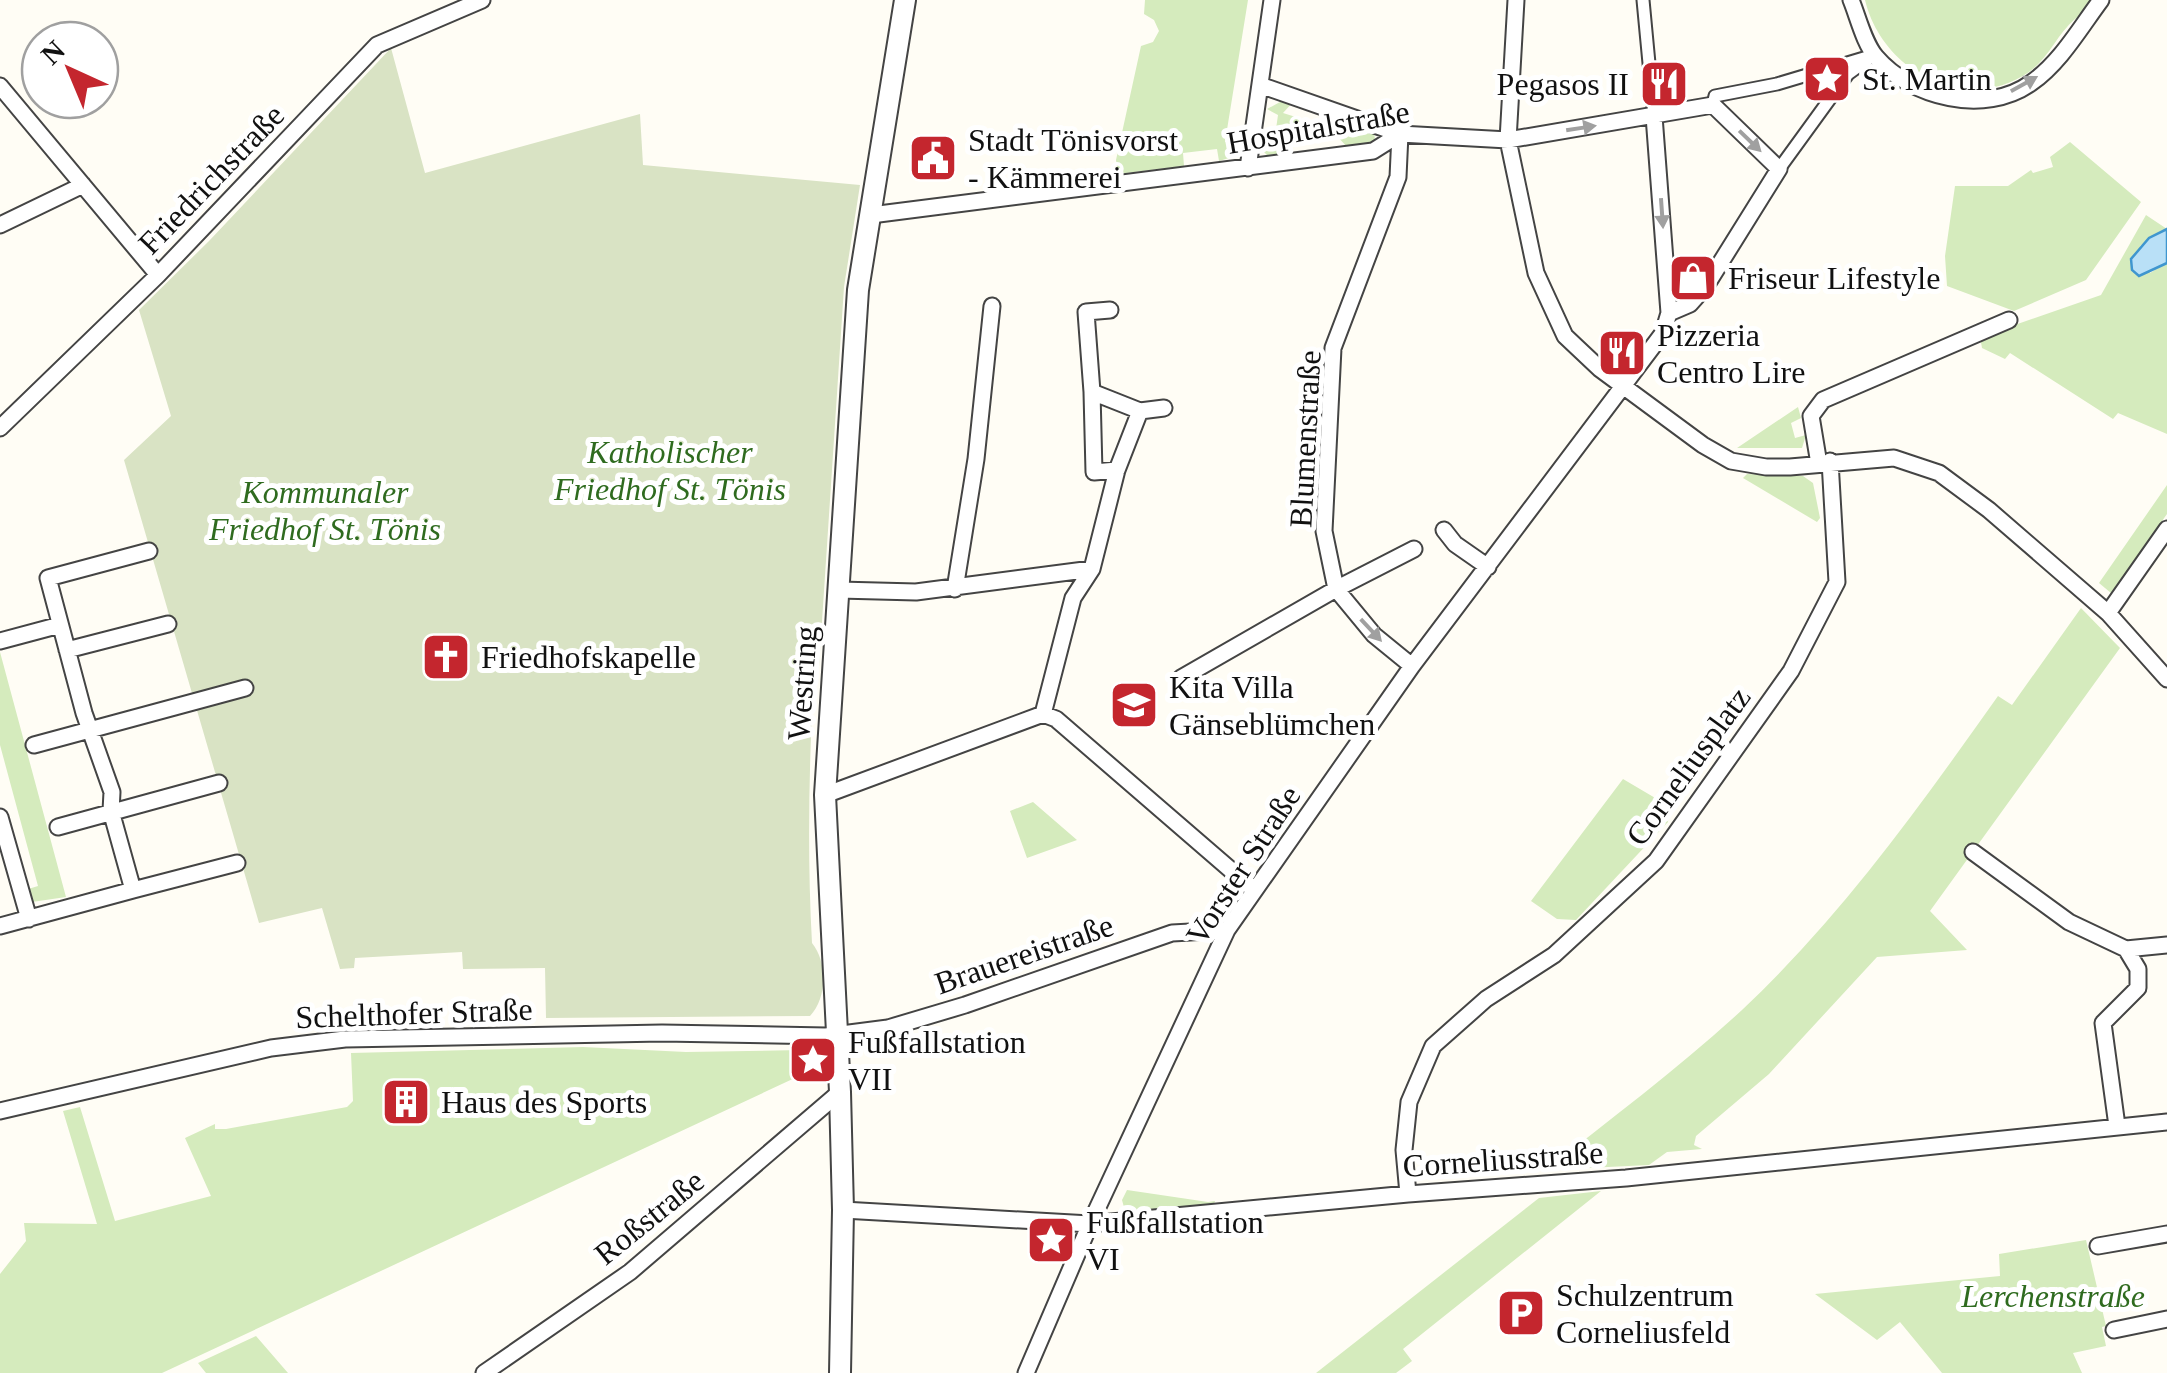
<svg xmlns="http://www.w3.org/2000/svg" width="2167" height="1373" font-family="'Times New Roman',serif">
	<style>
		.green { fill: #d5ebbd }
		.cemetery { fill: #d9e3c4 }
		.water { fill: #b9e0f7; stroke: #3f96cf; stroke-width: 2.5 }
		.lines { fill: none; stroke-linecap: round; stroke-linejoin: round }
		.pedestrian-casing { stroke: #444; stroke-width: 15 }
		.minor-casing { stroke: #444; stroke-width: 19 }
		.tertiary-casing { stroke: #444; stroke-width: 24 }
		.pedestrian { stroke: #fff; stroke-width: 11 }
		.minor { stroke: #fff; stroke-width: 15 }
		.tertiary { stroke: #fff; stroke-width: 20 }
		.oneway { fill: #a0a0a0 }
		.labels { text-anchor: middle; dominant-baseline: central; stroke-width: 10; stroke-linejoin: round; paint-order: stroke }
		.poi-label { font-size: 32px; fill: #111; stroke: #fff; text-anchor: start }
		.street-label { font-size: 32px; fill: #111; stroke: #fff }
		.park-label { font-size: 32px; font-style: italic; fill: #2f6b1f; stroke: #fff }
	</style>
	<rect width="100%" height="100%" fill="#fffdf5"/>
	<path class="green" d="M1145 0H1248L1225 142 1243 144 1239 155 1219 161 1217 149 1183 153 1184 166 1118 174 1116 160 1141 46 1153 42 1159 31 1154 20 1144 14Z
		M1865 0H2095C2088 10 2081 15 2075 19 2057 34 2049 58 2029 72 1965 116 1882 71 1865 0Z
		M1294 101 1283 113 1353 135 1364 125 1374 132 1375 140 1370 146 1348 148 1336 135 1278 141 1287 154 1267 155 1261 149 1262 142 1274 143 1278 115 1267 109 1280 102Z
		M2070 142 2141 202 2086 280 2014 311 1947 286 1945 256 1955 186H2008L2031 170 2033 173 2053 167 2050 157Z
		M2146 215 2167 229 2140 246 2150 273 2167 263V434L2118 413 2113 419 2010 353 2005 359 1982 348 1980 337 2101 295Z
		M1798 407 1801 418 1791 423 1795 438 1806 435 1802 448H1737Z
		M1747 474 1803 476 1813 483 1820 518 1817 522 1743 478Z
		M2167 485V514L2111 593 2099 583Z
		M2081 608 2120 648 1930 911 1967 950 1877 957 1769 1074 1696 1136 1694 1145 1702 1149 1667 1152 1649 1165 1546 1170C1612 1118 1680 1067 1742 1010 1841 917 1920 806 1998 696L2012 705Z
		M0 652 66 897 32 902 25 890 38 886 0 745Z
		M1623 779 1662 802 1669 811 1668 822 1576 920 1557 919 1531 901Z
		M1033 802 1077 840 1027 858 1010 811Z
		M583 1047 686 1052 802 1050 819 1055 825 1064 162 1373H0V1274L26 1241 24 1223 97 1224 63 1111 80 1107 115 1221 211 1196 185 1138 215 1124V1129H226L347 1107 353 1101 351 1053Z
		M1127 1190 1208 1202 1215 1201 1213 1207 1137 1214 1125 1211 1122 1200Z
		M1601 1191 1403 1349 1412 1361 1396 1373H1316L1539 1198Z
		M2086 1240 2106 1326 2102 1327 2106 1346 2073 1353 2082 1373H1942L1900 1322 1877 1340 1815 1294 2000 1276 1999 1254Z
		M256 1336 288 1373H206L198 1363Z"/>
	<path class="cemetery" d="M391 48 425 173 640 114 643 165 860 185 844 287 819 667 814 672C809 763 807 852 812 943 828 963 827 998 810 1016L546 1018 545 968 463 969 462 952 355 958 354 968 340 969 322 908 259 923 124 460 171 416 139 310 209 241Z"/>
	<path class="water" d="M2167 229V263L2139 276 2132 270 2131 259 2149 238Z"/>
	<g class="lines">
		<g class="pedestrian-casing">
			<path id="pedestrian" d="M1643 0 1654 116
				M1713 105 1715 96 1777 84 1874 55 1848 74 1779 169"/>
		</g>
		<g class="minor-casing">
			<path id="minor" d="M1516 0 1508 140 1536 273 1565 336 1600 369 1703 445 1731 461 1766 467H1790L1894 458 1939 473 1989 510 2108 613 2167 679
				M1851 0C1858 17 1864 43 1876 57 1911 98 1985 116 2031 83 2060 63 2080 28 2101 0
				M1260 85 1400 134 1398 177 1333 348 1324 531 1336 589 1374 635 1412 666
				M0 86 158 275
				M1654 116 1669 313
				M1248 168 1272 0
				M871 215 1373 151 1400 134 1508 140 1713 105 1779 169 1706 286 1690 304 1669 313 1663 333 1412 666 1227 930 1090 1224 1026 1373
				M0 225 83 185
				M1110 310 1086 312 1092 392 1140 411
				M1092 392 1094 472 1117 470
				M0 428 158 275 377 45 482 0
				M1819 464 1811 416 1823 400 2009 320
				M1444 530 1455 544 1488 567
				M955 589 976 459 992 306
				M839 590 916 592 1092 569
				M2108 613 2167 529
				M0 641 60 625
				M67 650 168 624
				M1181 678 1336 589 1414 549
				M1043 714 1073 598 1092 569 1117 470 1140 411 1164 408
				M34 745 245 688
				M825 795 1043 714 1056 719 1254 890
				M0 817 29 919
				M58 827 219 783
				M1973 852 2069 922 2126 949
				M133 890 237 863
				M0 926 133 890 111 811 112 792 84 713 48 578 149 551
				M0 1111 271 1048 345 1039 662 1033 826 1036 888 1028 965 1005 1172 933 1227 930
				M2117 1126 2103 1023 2138 988V969L2126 949 2167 945
				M1408 1194 1404 1150 1409 1102 1433 1046 1486 999 1554 955 1656 861 1791 671 1837 582 1830 461
				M843 1210 1090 1224 1408 1194 1626 1178 2167 1122
				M2098 1246 2167 1234
				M2114 1330 2167 1319
				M484 1373 630 1272 840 1092"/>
		</g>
		<g class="tertiary-casing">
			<path id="tertiary" d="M840 1373 843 1210 840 1092 825 795 858 290 905 0"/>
		</g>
		<use href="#pedestrian" class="pedestrian"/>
		<use href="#minor" class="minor"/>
		<use href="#tertiary" class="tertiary"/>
	</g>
	<defs><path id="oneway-solid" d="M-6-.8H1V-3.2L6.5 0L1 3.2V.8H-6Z" transform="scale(2.5)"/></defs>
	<g class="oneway">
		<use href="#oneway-solid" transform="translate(2024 84) rotate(-29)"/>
		<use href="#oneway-solid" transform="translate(1581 128) rotate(-9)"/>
		<use href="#oneway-solid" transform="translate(1750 141) rotate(44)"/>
		<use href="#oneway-solid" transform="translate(1662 213) rotate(86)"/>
		<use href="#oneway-solid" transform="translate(1371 630) rotate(47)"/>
	</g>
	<defs>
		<g id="sight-square" transform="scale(2.5)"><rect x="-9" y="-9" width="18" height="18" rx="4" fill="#c4262e" stroke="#fff"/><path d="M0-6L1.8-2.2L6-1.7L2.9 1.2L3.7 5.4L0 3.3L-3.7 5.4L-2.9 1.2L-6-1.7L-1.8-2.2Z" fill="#fff"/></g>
		<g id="restaurant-square" transform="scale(2.5)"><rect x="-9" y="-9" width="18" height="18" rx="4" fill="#c4262e" stroke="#fff"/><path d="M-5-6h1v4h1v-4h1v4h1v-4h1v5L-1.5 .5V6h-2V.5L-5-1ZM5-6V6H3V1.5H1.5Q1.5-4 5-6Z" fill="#fff"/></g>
		<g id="civic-square" transform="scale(2.5)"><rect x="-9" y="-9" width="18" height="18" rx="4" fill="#c4262e" stroke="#fff"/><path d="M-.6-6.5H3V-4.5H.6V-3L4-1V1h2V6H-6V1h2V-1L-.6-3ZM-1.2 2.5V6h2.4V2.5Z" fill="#fff"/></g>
		<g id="shop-square" transform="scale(2.5)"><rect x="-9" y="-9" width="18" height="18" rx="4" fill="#c4262e" stroke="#fff"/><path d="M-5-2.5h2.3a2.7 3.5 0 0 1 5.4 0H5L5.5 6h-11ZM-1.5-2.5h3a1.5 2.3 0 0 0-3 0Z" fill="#fff"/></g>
		<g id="church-square" transform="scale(2.5)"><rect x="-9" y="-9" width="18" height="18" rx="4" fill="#c4262e" stroke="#fff"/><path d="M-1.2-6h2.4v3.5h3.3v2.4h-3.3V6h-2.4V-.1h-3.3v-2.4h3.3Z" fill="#fff"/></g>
		<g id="school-square" transform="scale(2.5)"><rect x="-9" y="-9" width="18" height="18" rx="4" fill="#c4262e" stroke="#fff"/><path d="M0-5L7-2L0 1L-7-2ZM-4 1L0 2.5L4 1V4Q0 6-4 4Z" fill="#fff"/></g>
		<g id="building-square" transform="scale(2.5)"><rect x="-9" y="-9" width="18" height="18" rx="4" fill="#c4262e" stroke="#fff"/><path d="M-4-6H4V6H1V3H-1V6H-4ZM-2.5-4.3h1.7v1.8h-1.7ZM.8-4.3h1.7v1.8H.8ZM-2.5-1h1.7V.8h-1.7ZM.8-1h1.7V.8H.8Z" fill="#fff"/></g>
		<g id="parking-square" transform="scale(2.5)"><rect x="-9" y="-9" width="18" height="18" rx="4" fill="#c4262e" stroke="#fff"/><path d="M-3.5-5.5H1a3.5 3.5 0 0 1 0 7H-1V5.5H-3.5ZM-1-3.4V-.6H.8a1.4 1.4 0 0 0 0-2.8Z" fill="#fff"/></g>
	</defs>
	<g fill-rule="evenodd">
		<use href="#sight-square" x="1827" y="79"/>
		<use href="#restaurant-square" x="1664" y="84"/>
		<use href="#civic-square" x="933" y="158"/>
		<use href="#shop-square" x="1693" y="278"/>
		<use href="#restaurant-square" x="1622" y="353"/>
		<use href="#church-square" x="446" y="657"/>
		<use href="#school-square" x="1134" y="705"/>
		<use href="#sight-square" x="813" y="1060"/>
		<use href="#building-square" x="406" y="1102"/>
		<use href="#sight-square" x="1051" y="1240"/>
		<use href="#parking-square" x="1521" y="1313"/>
	</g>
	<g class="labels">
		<g class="poi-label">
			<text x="1862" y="79">St. Martin</text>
			<text x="1629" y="84" text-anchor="end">Pegasos II</text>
			<text x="968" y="140">Stadt Tönisvorst<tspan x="968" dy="37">- Kämmerei</tspan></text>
			<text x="1728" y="278">Friseur Lifestyle</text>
			<text x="1657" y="335">Pizzeria<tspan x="1657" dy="37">Centro Lire</tspan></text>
			<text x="481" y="657">Friedhofskapelle</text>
			<text x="1169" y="687">Kita Villa<tspan x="1169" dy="37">Gänseblümchen</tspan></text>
			<text x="848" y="1042">Fußfallstation<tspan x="848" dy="37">VII</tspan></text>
			<text x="441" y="1102">Haus des Sports</text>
			<text x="1086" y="1222">Fußfallstation<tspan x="1086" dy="37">VI</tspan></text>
			<text x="1556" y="1295">Schulzentrum<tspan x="1556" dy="37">Corneliusfeld</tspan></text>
		</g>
		<g class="street-label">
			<text transform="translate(1318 127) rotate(-10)">Hospitalstraße</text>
			<text transform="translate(211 179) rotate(-46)">Friedrichstraße</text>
			<text transform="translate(1305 439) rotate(-87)">Blumenstraße</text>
			<text transform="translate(802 683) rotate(-86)">Westring</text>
			<text transform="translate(1688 766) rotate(-54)">Corneliusplatz</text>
			<text transform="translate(1243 865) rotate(-57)">Vorster Straße</text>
			<text transform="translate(1024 954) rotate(-19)">Brauereistraße</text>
			<text transform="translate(414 1013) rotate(-2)">Schelthofer Straße</text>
			<text transform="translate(1503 1159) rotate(-4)">Corneliusstraße</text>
			<text transform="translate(649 1217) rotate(-39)">Roßstraße</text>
		</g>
		<g class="park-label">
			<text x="670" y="452">Katholischer<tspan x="670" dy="37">Friedhof St. Tönis</tspan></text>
			<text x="325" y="492">Kommunaler<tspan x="325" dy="37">Friedhof St. Tönis</tspan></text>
			<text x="2053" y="1296">Lerchenstraße</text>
		</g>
	</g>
	<g transform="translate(70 70) rotate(316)"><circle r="48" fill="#ffffff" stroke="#a0a0a0" stroke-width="2.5"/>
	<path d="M0-8L18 38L0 25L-18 38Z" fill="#c4262e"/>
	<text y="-15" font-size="28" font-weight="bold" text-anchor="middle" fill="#111111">N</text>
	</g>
</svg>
